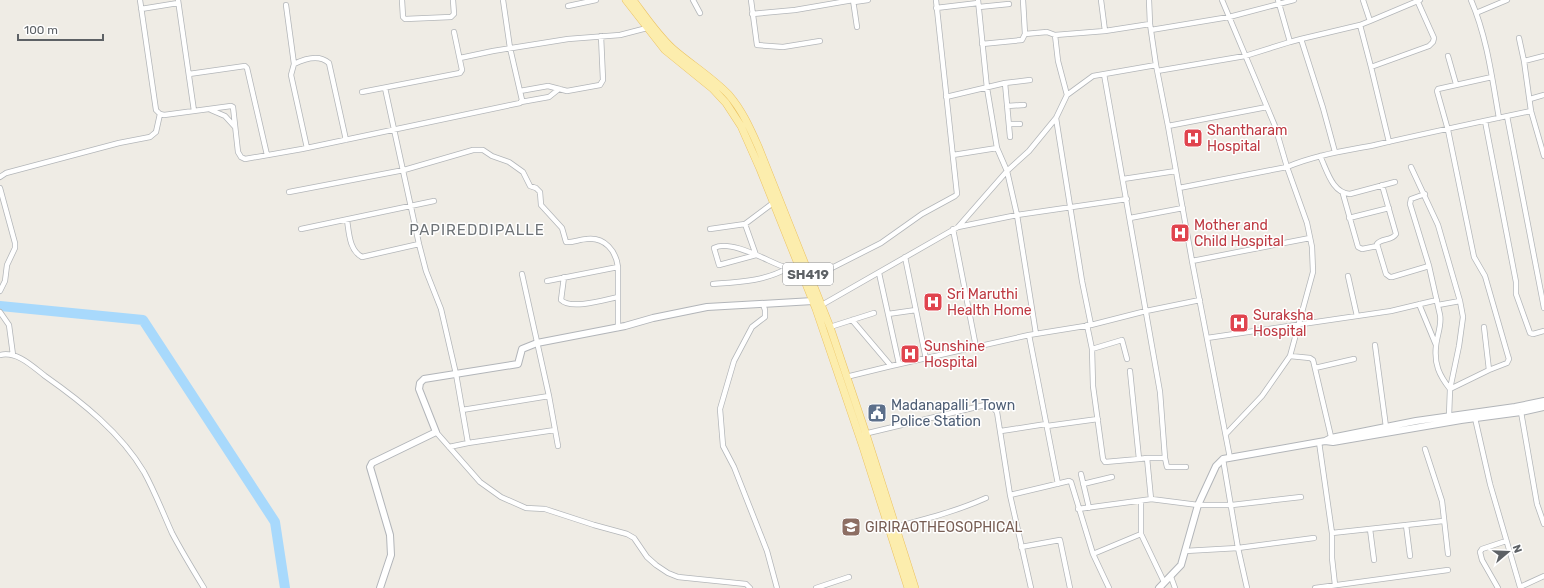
<svg xmlns="http://www.w3.org/2000/svg" width="1544" height="588" font-family="Rubik,sans-serif">
	<style>
		.lines { fill: none; stroke-linecap: round; stroke-linejoin: round }
		.river { stroke: #a8d9fc; stroke-width: 10 }
		.street-casing { stroke: #b3b6b9; stroke-width: 6 }
		.secondary-casing { stroke: #b2b5b9; stroke-width: 8 }
		.primary-casing { stroke: #ecc261; stroke-width: 8 }
		.street { stroke: #fff; stroke-width: 4.5 }
		.secondary { stroke: #fff; stroke-width: 6 }
		.primary { stroke: #fcedad; stroke-width: 7 }
		.labels { text-anchor: middle; dominant-baseline: central; stroke-width: 3; stroke-linejoin: round; paint-order: stroke }
		.shield { fill: #fff; stroke: #8e9093; stroke-width: 1 }
		.shield-label { font-size: 13px; font-weight: bold; fill: #5d6165 }
		.health-label { font-size: 14px; fill: #be3a42; stroke: #fff; text-anchor: start }
		.service-label { font-size: 14px; fill: #4e5e75; stroke: #fff; text-anchor: start }
		.education-label { font-size: 14px; fill: #785e54; stroke: #fff; text-anchor: start }
		.neighbourhood-label { font-size: 15px; letter-spacing: 1px; fill: #6e7377; stroke: #fff }
	</style>
	<rect width="100%" height="100%" fill="#efece5"/>
	<g class="lines">
		<path class="river" d="M0 306 143 320 275 522 285 588"/>
		<g class="street-casing">
			<path id="street" d="M140 0 156 110 160 114 164 115 231 106 233 107 238 152 241 157 245 159 302 149 520 103 522 100 510 48 503 0
				M178 0 194 111
				M402 0 403 17 405 19 451 17 454 14 453 0
				M693 0 700 13
				M751 0 757 45 783 47 820 41
				M853 0 857 27
				M978 0 987 88 997 148 1007 171 1017 215 1036 334
				M1101 0 1105 31
				M1149 0 1150 24 1156 65
				M1278 0 1290 42 1301 39 1323 108 1335 152
				M1363 0 1370 21 1360 25 1371 67 1389 142
				M1471 0C1487 37 1492 78 1499 118
				M854 2 868 0
				M286 5 294 64
				M568 6 596 0
				M979 7 1009 4
				M936 8 978 3
				M141 9 178 3
				M1476 13 1507 0
				M752 14 795 10 853 0
				M1370 21 1420 0
				M1151 30 1229 17 1294 0
				M1025 34 1047 32 1055 35 1105 31 1150 24
				M1055 35 1058 61 1067 95
				M1519 38 1524 61 1531 111 1544 156
				M1301 39 1360 25
				M982 44 1022 40 1025 34 1023 0
				M1448 56 1456 84
				M460 58 493 51 568 39 620 35 647 28
				M1524 61 1544 56
				M1371 67 1429 46 1433 42 1434 38 1417 0
				M1157 71 1245 56 1290 42
				M189 74 245 66 247 68 267 155
				M1104 74 1160 392 1165 458
				M1005 83 1010 137
				M385 88 419 244 426 271 441 309 456 374 468 443 449 447
				M520 91 548 86 567 91 600 85 603 80 601 36
				M362 92 460 73 462 70 454 32
				M946 97 1005 83 1030 80
				M1530 99 1544 95
				M521 102 549 97 559 89
				M1007 106 1024 105
				M211 110 225 116 235 127
				M1507 116 1544 308
				M1056 118 1082 281 1091 325
				M1485 121 1516 282V294L1530 333 1533 334 1544 331
				M1009 124H1020
				M1168 126 1267 107
				M307 148 291 75 294 64C304 59 319 54 329 63L346 140
				M953 155 997 148
				M1320 156C1327 170 1332 193 1350 194L1395 182
				M1411 167 1438 225 1460 301 1463 317 1459 346 1450 389
				M0 177 6 173 119 143 150 137 156 132 160 114
				M1123 179 1176 171
				M1382 185 1396 234C1392 241 1381 238 1377 244L1386 274 1390 277H1392L1429 266
				M0 188 15 243V248L7 265 5 281 0 291
				M1179 188 1287 167 1275 126 1222 0
				M289 192 404 170 473 150H483L492 156 509 162 523 172 530 186 536 188 540 192 541 205 562 228 566 242C573 243 580 239 587 239 605 237 616 251 618 267V328
				M1343 194 1358 247 1362 249 1377 246
				M1425 194 1411 199 1410 204 1429 266 1440 315C1442 325 1437 335 1436 346 1434 364 1439 375 1450 389
				M1130 218 1183 208
				M1349 218 1389 208
				M347 220C349 232 349 250 362 257L419 244
				M745 224 756 255 719 265 714 248C731 239 767 261 784 267 789 268 794 268 800 268
				M958 227 1017 215 1127 199
				M301 229 434 201
				M710 229 745 224 773 203
				M953 229 976 347
				M905 257 926 359
				M1192 261 1310 238
				M879 273 899 364
				M522 274 549 396 558 446
				M1348 276 1357 316
				M564 277 561 300C571 310 604 300 618 297
				M810 279 881 243 922 214 955 196 957 194 936 0
				M547 281 618 267
				M713 284C740 282 765 281 788 268
				M763 304 765 310V317L752 327 734 361 720 409 723 446 734 467 767 551 777 588
				M1419 304 1436 345
				M1438 305 1460 301
				M820 306 958 227 1007 171 1029 151 1056 118 1067 95 1093 76 1156 65 1168 126 1192 261 1230 458
				M0 312 9 325 13 355
				M888 314 916 310
				M852 320 891 366
				M1087 325 1092 349 1093 386 1103 459 1105 462 1139 459
				M830 327 874 313
				M1029 335 1058 484
				M1207 338 1391 311 1437 300
				M1375 345 1386 427
				M1092 349 1122 340 1127 359
				M0 355C17 351 32 366 45 376 82 402 121 433 144 472 155 492 163 513 172 533 182 552 193 570 204 588
				M1290 356 1310 358 1313 360 1332 441
				M1315 368 1354 359
				M1489 370 1507 363 1509 359 1508 356 1485 276 1474 257 1448 130 1437 91 1438 89 1492 77
				M1130 371 1139 459 1147 458
				M846 377 891 366 1029 335 1091 325 1146 311 1200 300
				M462 410 549 396
				M1521 412 1537 504 1544 524
				M1449 416 1450 389 1489 370 1484 327
				M1475 418 1490 484 1520 587 1544 576
				M1047 426 1098 419
				M1001 431 1046 424
				M436 432 480 482 501 497 526 508 545 509 594 525 627 534 634 538 647 557 656 565 668 573 678 577 746 584 750 588
				M864 434 985 405 991 406 997 412 1010 495 1031 588
				M1226 434 1262 396 1290 356 1313 272 1312 247 1307 223 1287 167C1315 155 1345 151 1375 145 1427 133 1479 122 1531 111
				M1319 442 1332 533V558L1335 585
				M468 443 555 430
				M1425 449 1442 501 1448 554
				M1223 459 1238 548 1247 588
				M1186 467H1167L1165 458H1147L1151 499 1198 505H1232L1301 497
				M1081 474 1089 508
				M1083 484 1112 477
				M1010 495 1069 481 1071 482 1093 554 1109 588
				M1078 509 1152 499
				M1406 525 1410 556
				M896 527C926 519 957 511 986 498
				M1370 529 1374 560
				M1332 533 1443 521
				M1141 534V501
				M1021 547 1060 540 1070 588
				M1185 551 1238 548 1314 538
				M1093 554 1141 534 1164 582
				M1171 577 1175 588
				M816 588 849 577
				M1315 588 1448 570
				M1498 588 1482 560 1480 552 1482 549 1506 541"/>
		</g>
		<g class="secondary-casing">
			<path id="secondary" d="M1325 441 1333 442 1461 420 1521 412 1544 407
				M380 588 391 555 390 535 370 467 372 463 436 432 419 389 420 383 424 379 518 364 522 349 537 343 625 326 653 318 707 307 813 301
				M1159 588 1181 565 1198 505 1216 466 1223 459 1325 441 1331 438 1416 421 1515 407 1544 401"/>
		</g>
		<g class="primary-casing">
			<path id="primary" d="M626 0 665 50 713 89 726 103 741 126 760 169 816 309 863 447 908 588
				M633 0C645 16 657 34 672 48 690 64 712 77 729 95 742 110 750 128 758 146L830 327 866 434 915 588"/>
		</g>
		<use href="#street" class="street"/>
		<use href="#secondary" class="secondary"/>
		<use href="#primary" class="primary"/>
	</g>
	<defs>
		<g id="hospital-square" transform="scale(1)"><rect x="-9" y="-9" width="18" height="18" rx="4" fill="#e0444e" stroke="#fff"/><path d="M-5-5h3v3.5h4V-5h3V5h-3V1.5h-4V5h-3Z" fill="#fff"/></g>
		<g id="civic-square" transform="scale(1)"><rect x="-9" y="-9" width="18" height="18" rx="4" fill="#5c6f8a" stroke="#fff"/><path d="M-.6-6.5H3V-4.5H.6V-3L4-1V1h2V6H-6V1h2V-1L-.6-3ZM-1.2 2.5V6h2.4V2.5Z" fill="#fff"/></g>
		<g id="school-square" transform="scale(1)"><rect x="-9" y="-9" width="18" height="18" rx="4" fill="#8d6e63" stroke="#fff"/><path d="M0-5L7-2L0 1L-7-2ZM-4 1L0 2.5L4 1V4Q0 6-4 4Z" fill="#fff"/></g>
	</defs>
	<g fill-rule="evenodd">
		<use href="#hospital-square" x="1193" y="138"/>
		<use href="#hospital-square" x="1180" y="233"/>
		<use href="#hospital-square" x="933" y="302"/>
		<use href="#hospital-square" x="1239" y="323"/>
		<use href="#hospital-square" x="910" y="354"/>
		<use href="#civic-square" x="877" y="413"/>
		<use href="#school-square" x="851" y="527"/>
	</g>
	<g class="labels">
		<rect class="shield" x="783" y="263" width="50" height="22" rx="3"/>
		<g class="shield-label">
			<text x="808" y="274">SH419</text>
		</g>
		<g class="health-label">
			<text x="1207" y="130">Shantharam<tspan x="1207" dy="16">Hospital</tspan></text>
			<text x="1194" y="225">Mother and<tspan x="1194" dy="16">Child Hospital</tspan></text>
			<text x="947" y="294">Sri Maruthi<tspan x="947" dy="16">Health Home</tspan></text>
			<text x="1253" y="315">Suraksha<tspan x="1253" dy="16">Hospital</tspan></text>
			<text x="924" y="346">Sunshine<tspan x="924" dy="16">Hospital</tspan></text>
		</g>
		<g class="service-label">
			<text x="891" y="405">Madanapalli 1 Town<tspan x="891" dy="16">Police Station</tspan></text>
		</g>
		<g class="education-label">
			<text x="865" y="527">GIRIRAOTHEOSOPHICAL</text>
		</g>
		<g class="neighbourhood-label">
			<text x="477" y="230">PAPIREDDIPALLE</text>
		</g>
	</g>
	<g transform="translate(1508 552) rotate(71)" stroke="#ffffff" stroke-width="3" paint-order="stroke">
	<path d="M0-3L7 15L0 10L-7 15Z" fill="#5d6165"/>
	<text y="-6" font-size="11" font-weight="bold" text-anchor="middle" fill="#5d6165">N</text>
	</g>
	<path d="M18 34v6h85v-6" fill="none" stroke="#5d6165" stroke-width="2"/>
	<text x="24" y="34" font-size="12" fill="#5d6165" stroke="#ffffff" stroke-width="3" paint-order="stroke">100 m</text>
</svg>
